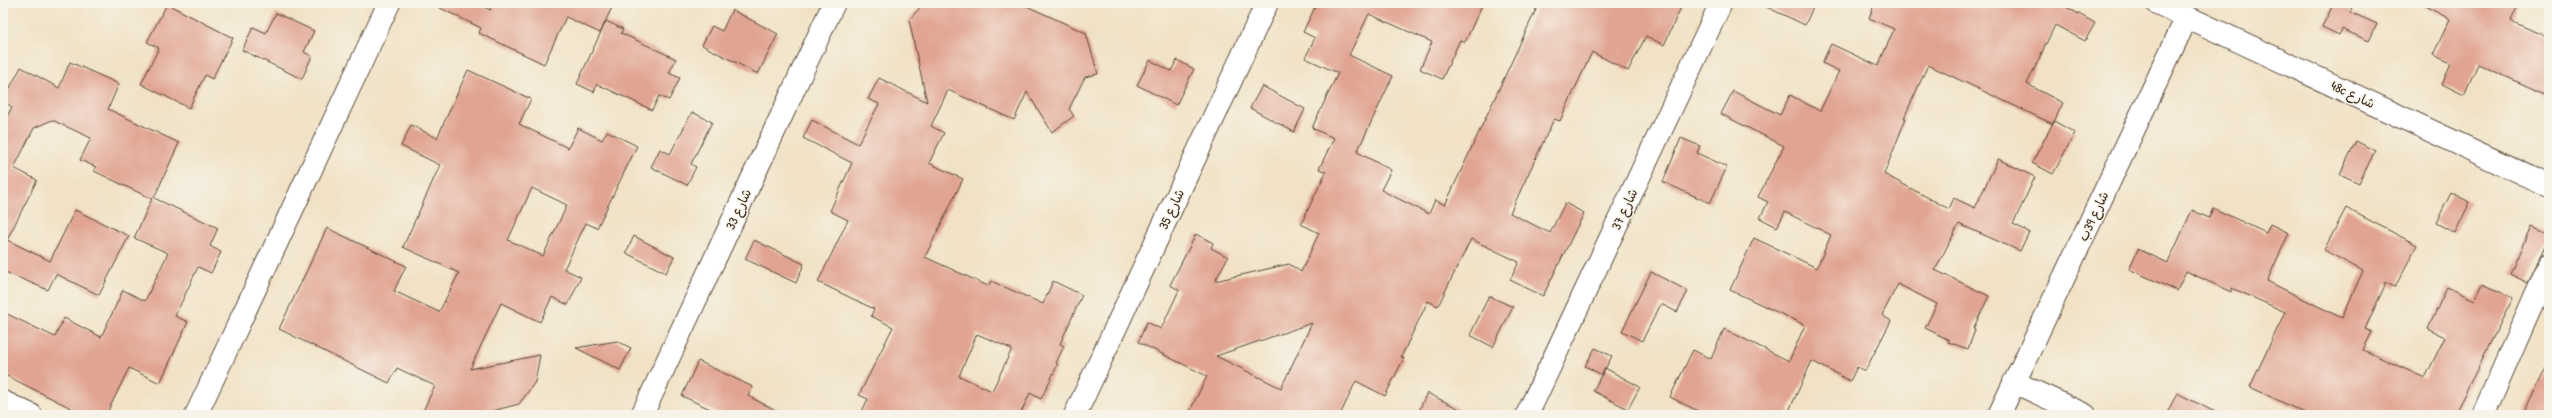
<svg xmlns="http://www.w3.org/2000/svg" width="2552" height="418" font-family="'Patrick Hand','Playpen Sans Arabic',sans-serif">
	<style>
		.building { fill: #e1a492; fill-rule: evenodd }
		.lines { fill: none; stroke-linecap: round; stroke-linejoin: round }
		.minor-casing { stroke: #564637; stroke-width: 24 }
		.minor { stroke: #fff; stroke-width: 22 }
		.labels { text-anchor: middle; dominant-baseline: central; stroke-width: 3; stroke-linejoin: round; paint-order: stroke }
		.street-label { font-size: 13px; fill: #3b2a1e; stroke: #f7f3e8 }
	</style>
	<rect width="100%" height="100%" fill="#f7f3e8"/>
	<filter id="ink" filterUnits="userSpaceOnUse"><feTurbulence type="fractalNoise" baseFrequency=".025" numOctaves="2"/><feDisplacementMap in="SourceGraphic" scale="8" xChannelSelector="R" yChannelSelector="G"/><feConvolveMatrix kernelMatrix="1 2 1 2 8 2 1 2 1" color-interpolation-filters="sRGB"/></filter>
	<filter id="wash" filterUnits="userSpaceOnUse"><feTurbulence type="fractalNoise" baseFrequency=".012" numOctaves="4" result="noise"/><feDisplacementMap in="SourceGraphic" scale="16" xChannelSelector="R" yChannelSelector="G"/><feGaussianBlur stdDeviation="0.9" result="paint"/><feColorMatrix in="noise" values="0 0 0 0 0 0 0 0 0 0 0 0 0 0 0 0 0 1.4 0 .05"/><feComposite in="paint" operator="in"/></filter>
	<g filter="url(#wash)">
		<rect width="100%" height="100%" fill="#f1e2c6"/>
		<g id="blocks">
			<path class="building" d="M430 3H476L490 10 493 3H614L600 33 566 17 544 64 479 33 481 28Z
				M924 3H1020L1086 33 1098 74 1085 77 1069 109 1074 116 1052 132 1027 92 1014 120 948 90 931 126 944 133 929 163 963 179 925 257 988 286 991 281 1043 304 1053 281 1082 295 1060 344 1064 346 1056 363 1058 364 1041 399 1030 393 1020 415H860L868 399 859 395 893 327 871 316 874 309 818 282 848 220 830 211 852 163 803 138 812 120 858 144 879 104 868 99 879 78 927 102 909 20ZM977 334 1012 349 992 391 959 376Z
				M1317 3H1483L1465 42 1460 40 1442 79 1420 69 1432 42 1369 14 1349 55 1393 76 1357 152 1391 170 1381 190 1429 214 1435 200 1445 205 1539 3H1683L1664 45 1646 36 1628 71 1592 52 1560 121 1554 119 1510 213 1550 233 1565 203 1584 213 1543 296 1510 280 1519 262 1471 239 1438 306 1428 301 1401 357 1404 358 1385 396 1356 381 1340 415H1188L1207 376 1138 342 1147 322 1161 329 1179 290 1170 285 1196 234 1213 243 1211 248 1228 257 1215 281 1289 264 1301 272 1319 233 1301 224 1326 172 1319 169 1334 138 1312 128 1338 73 1305 58 1315 38 1303 32ZM1312 323 1281 388 1216 356Z
				M1758 3H1815L1805 25Z
				M1875 3H2059L2095 23 2085 41 2055 25 2027 84 2063 103 2053 124 1928 65 1904 118H1906L1884 174 1949 209 1954 198 1975 208 1998 159 2035 177 2013 224 2029 232 2020 251 1959 224 1935 270 1989 296 1973 329 1975 330 1968 349 1948 342 1949 340 1925 328 1937 304 1898 284 1882 315 1891 321 1865 371 1857 367 1850 381 1812 361 1787 415H1706L1670 397 1693 350 1711 359 1724 329 1789 361 1805 325 1730 290 1754 238 1817 268 1831 235 1785 212 1777 227 1760 218 1768 202 1758 197 1784 146 1721 114 1733 91 1780 115 1790 95 1820 111 1839 71 1822 63 1831 44 1878 66 1894 29 1869 18Z
				M2334 3H2354L2350 12 2377 24 2369 41 2342 29 2339 35 2322 27Z
				M2419 3H2519L2511 21 2549 38V96L2478 64 2464 95 2442 84 2451 63 2433 55 2450 19Z
				M167 4 233 38 212 79 205 75 189 108 141 84 159 48 147 42Z
				M732 10 778 34 758 74 702 45 712 26 722 31Z
				M276 13 314 31 304 52 312 56 302 79 242 50 253 27 266 33Z
				M606 21 623 29 621 33 676 59 669 73 680 78 669 100 659 96 652 110 597 84 594 92 577 84Z
				M1150 60 1171 71 1177 60 1194 69 1176 105 1137 85Z
				M70 62 119 84 108 109 179 143 154 198 218 228 210 246 221 252 211 273 198 267 175 316 188 322 160 383 129 368 106 415H85L3 374V312L55 337 64 318 101 337 123 290 145 301 168 253 134 238 152 199 94 171 96 167 80 160 91 138 52 120 34 128 14 168 37 180 7 240 50 261 75 210 129 236 99 295 56 274 48 290 3 271V124L12 107 3 101 21 67 59 88Z
				M468 70 531 99 519 124 568 148 578 128 602 140 607 131 637 146 597 228 586 223 564 269 581 277 568 305 552 297 540 322 501 303 470 369 540 355 535 382 519 404 477 415H421L435 386 397 368 389 383 279 329 327 228 406 266 394 291 439 312 459 273 403 247 440 165 401 146 411 125 437 138ZM532 188 567 205 543 256 508 240Z
				M1262 86 1305 109 1294 132 1250 108Z
				M692 112 712 122 691 164 696 167 687 185 651 167 660 149 670 154Z
				M2054 121 2075 133 2053 174 2032 163Z
				M1681 138 1700 146 1697 153 1727 167 1710 203 1663 182Z
				M2356 141 2375 151 2359 183 2340 174Z
				M2451 193 2470 202 2455 233 2436 223Z
				M2213 208 2266 233 2270 224 2289 233 2267 281 2342 318 2363 271 2324 250 2346 208 2417 245 2395 287 2386 283 2365 329 2372 332 2363 350 2425 378 2445 337 2428 329 2447 287 2475 300 2483 284 2513 298 2454 415H2309L2250 387 2285 312 2232 288 2231 292 2186 271 2177 291 2129 269 2138 249 2168 263 2192 210 2209 218Z
				M2531 226 2549 234V238L2528 283 2510 274Z
				M634 236 674 257 666 273 626 253Z
				M754 240 804 264 796 283 745 259Z
				M1651 272 1688 291 1677 312 1661 304 1642 341 1622 331Z
				M1489 296 1513 307 1493 347 1470 335Z
				M617 341 631 348 620 370 576 348Z
				M1595 348 1612 356 1602 375 1585 366Z
				M698 361 753 387 748 396 785 415H723L682 396Z
				M2549 362V407L2545 415H2523Z
				M1605 368 1640 387 1628 409 1593 391Z
				M1427 393 1472 415H1417Z
				M2177 393 2221 415H2166Z"/>
		</g>
	</g>
	<g filter="url(#ink)">
		<use href="#blocks" fill-opacity="0" stroke="#564637" stroke-width="1"/>
		<g class="lines">
			<g class="minor-casing">
				<path id="minor" d="M2157 3 2549 186
					M2014 382 2085 415
					M3 402 31 415
					M196 415 389 3
					M642 415 834 3
					M1075 415 1267 3
					M1527 415 1721 3
					M1999 415 2187 17
					M2483 415 2549 265"/>
			</g>
			<use href="#minor" class="minor"/>
		</g>
	</g>
	<g class="labels">
		<g class="street-label">
			<text transform="translate(2353 94) rotate(25)">48c شارع</text>
			<text transform="translate(738 209) rotate(-65)">شارع 33</text>
			<text transform="translate(1171 209) rotate(-65)">شارع 35</text>
			<text transform="translate(1624 209) rotate(-65)">شارع 37</text>
			<text transform="translate(2093 216) rotate(-65)">شارع 39ب</text>
		</g>
	</g>
	<rect width="2552" height="418" fill="none" stroke="#f7f3e8" stroke-width="16"/>
</svg>
